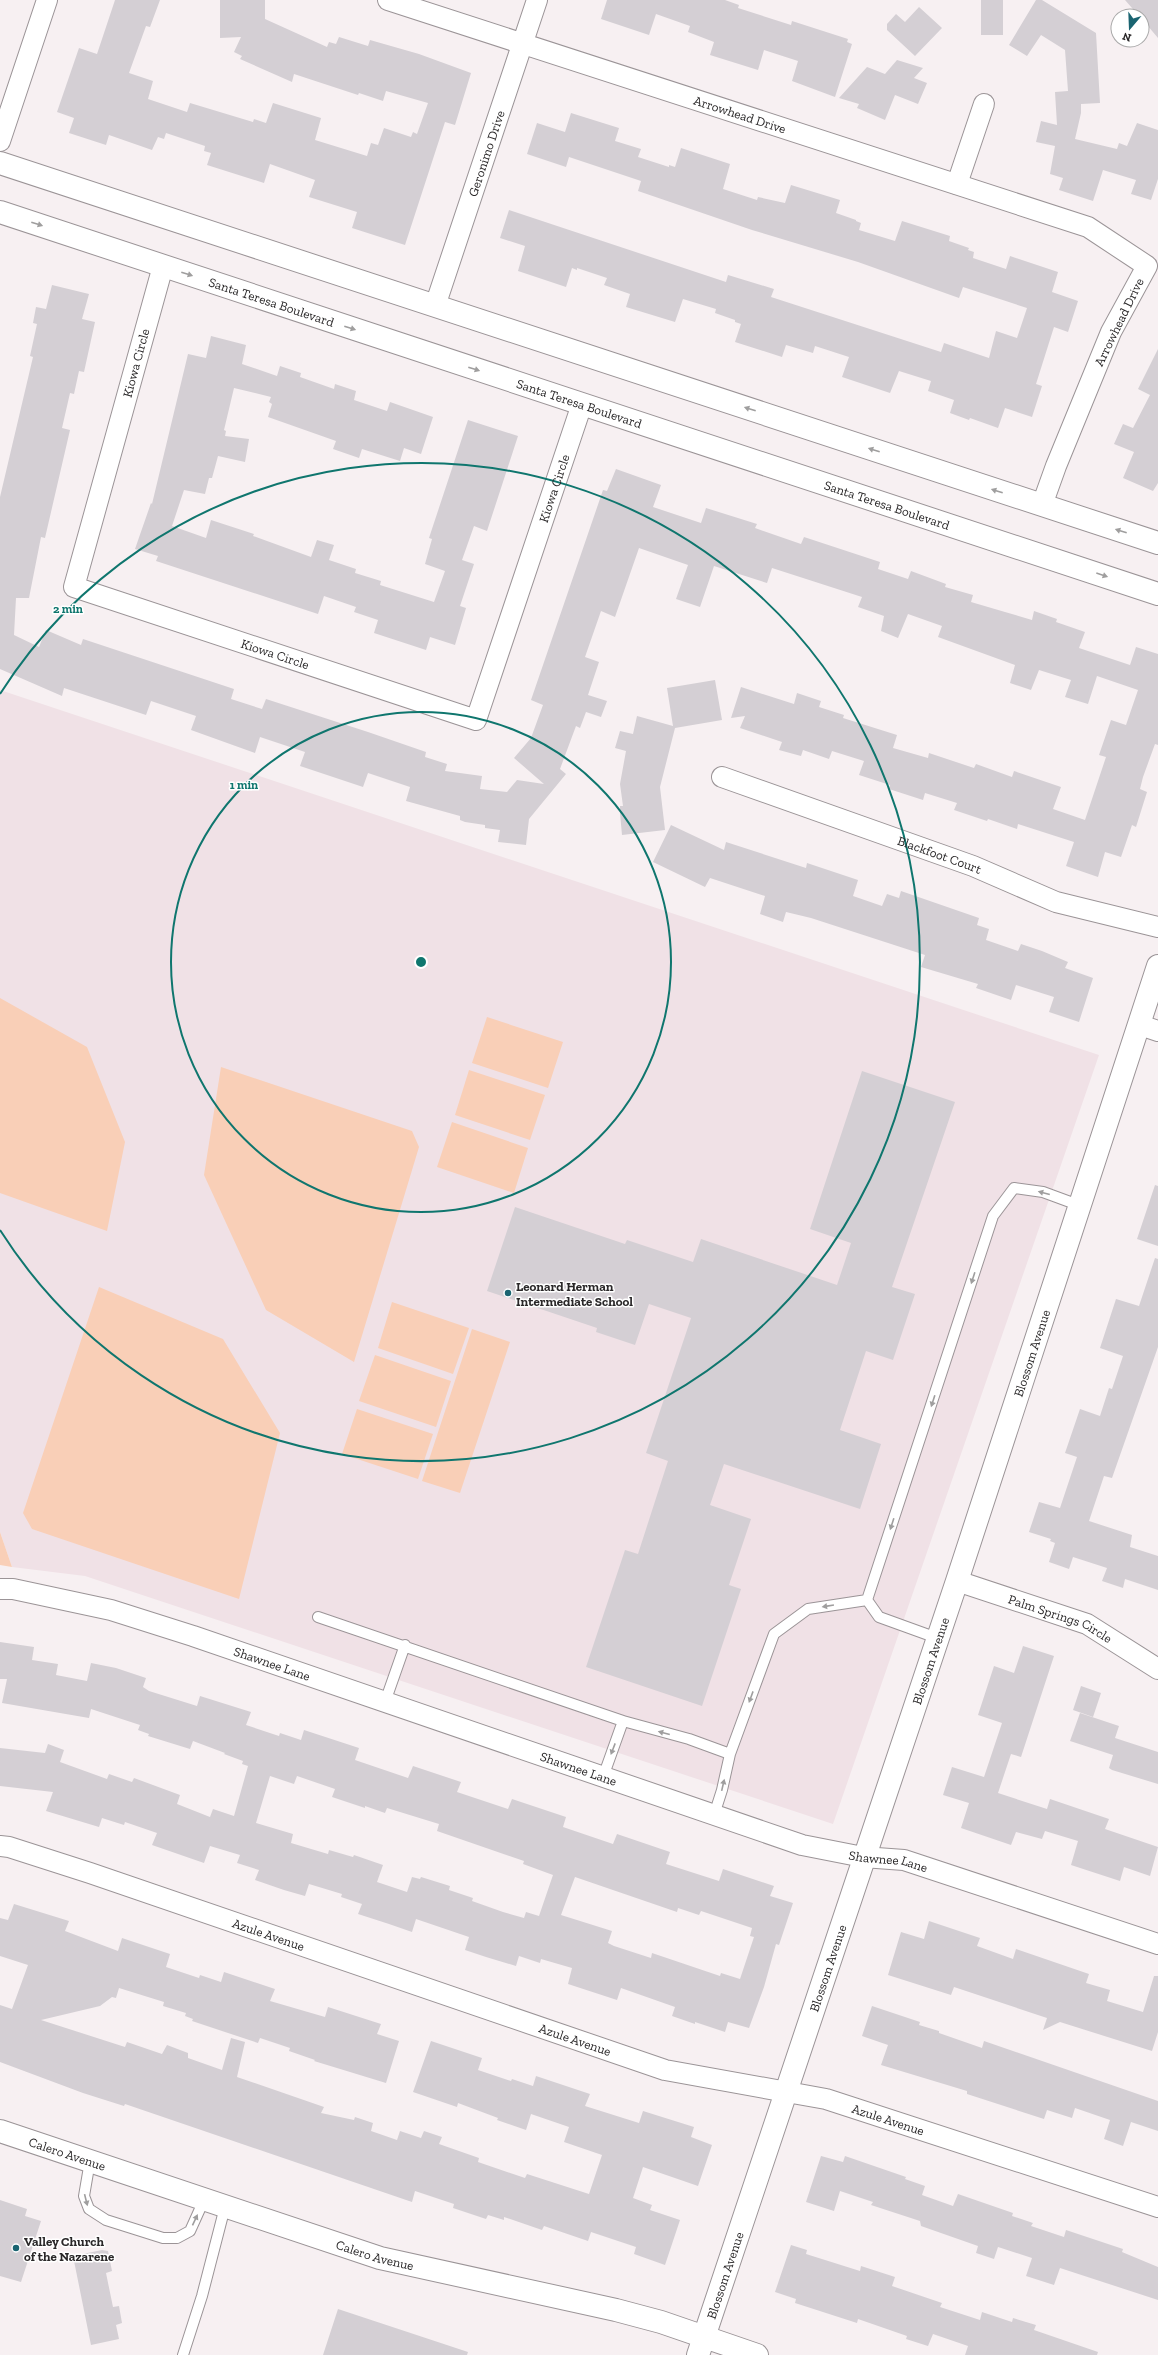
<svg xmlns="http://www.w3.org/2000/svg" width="1158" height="2355" font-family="'Zilla Slab',serif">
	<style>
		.built { fill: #f0e1e6 }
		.green { fill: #f9cfb7 }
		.building { fill: #d4cfd4; fill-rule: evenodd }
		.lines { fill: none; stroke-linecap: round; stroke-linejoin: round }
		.service-casing { stroke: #9b9497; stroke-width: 12 }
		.minor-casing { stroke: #9b9497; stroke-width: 22 }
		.tertiary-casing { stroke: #9b9497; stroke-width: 24 }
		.secondary-casing { stroke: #9b9497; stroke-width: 24 }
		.service { stroke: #fff; stroke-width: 10 }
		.minor { stroke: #fff; stroke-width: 20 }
		.tertiary { stroke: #fff; stroke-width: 22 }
		.secondary { stroke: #fff; stroke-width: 22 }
		.oneway { fill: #9f9e9e }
		.ring { fill: none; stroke: #0f766e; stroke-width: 2 }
		.poi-dot { fill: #1a6471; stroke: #fff; stroke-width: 1.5 }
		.labels { text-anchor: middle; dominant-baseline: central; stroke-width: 3; stroke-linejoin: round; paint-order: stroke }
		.street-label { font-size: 13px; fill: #292728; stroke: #fff }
		.poi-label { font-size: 13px; font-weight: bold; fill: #292728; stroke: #fff; text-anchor: start }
		.centre { fill: #0f766e; stroke: #fff; stroke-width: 2 }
		.ring-label { font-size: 12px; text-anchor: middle; font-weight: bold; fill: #0f766e; stroke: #fff; stroke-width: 3; stroke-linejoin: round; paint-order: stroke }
	</style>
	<rect width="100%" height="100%" fill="#f7f0f2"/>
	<path class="built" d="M0 690 1099 1055 833 1824 85 1576 12 1567 0 1532Z"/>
	<path class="green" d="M0 998 87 1047 125 1142 107 1231 0 1193Z
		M487 1017 563 1042 548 1088 472 1063Z
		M221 1067 412 1131 419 1147 354 1362 266 1310 204 1175Z
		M469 1070 545 1095 530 1140 455 1115Z
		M452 1122 528 1148 514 1193 437 1167Z
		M99 1287 223 1339 280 1433 239 1599 32 1529 23 1513Z
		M392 1302 469 1328 453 1374 378 1348Z
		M472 1329 510 1342 460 1493 422 1481Z
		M375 1355 451 1381 436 1427 359 1401Z
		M357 1409 433 1434 418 1479 342 1454Z
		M0 1532 12 1567 0 1565Z"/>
	<path class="building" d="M115 0H160L150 27 146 26 129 73 153 81 148 99 187 112 190 103 253 122 254 119 266 123 273 103 321 118 315 140 367 156 371 143 378 145 384 128 411 137 413 132 417 134 428 103 386 91 383 101 359 93 358 95 294 74 292 82 240 59 242 56 234 52 241 37 220 38V0H265V19L327 47 329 42 336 44 339 37 368 46 370 40 419 54 471 73 455 125 445 122 405 245 352 228 357 212 309 197 315 180 270 164 264 183 207 165 211 153 204 151 205 146 166 133 164 139 158 137 152 150 109 135 106 145 69 133 74 118 57 112 79 48 97 54Z
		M607 0H725L739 5 738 8 791 25 792 21 848 39 847 42 852 44 835 97 792 81 798 61 764 50 758 70 710 55 714 42 688 32 690 26 656 14 649 35 601 19Z
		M981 0H1003V35H981Z
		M1036 0H1042L1096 33 1100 103 1081 104V113L1075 139 1117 149 1119 143 1127 146 1137 123 1158 130V179L1151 200 1131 194 1136 180 1103 170 1093 201 1059 190 1063 178 1050 174 1055 146 1036 142 1041 121 1057 125 1055 92 1068 91 1065 50 1041 35 1027 56 1009 45Z
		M1125 0H1158V38L1142 19V16H1139Z
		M919 7 942 28 915 56 887 30V24L896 14 905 22Z
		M897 60 923 68 914 78 927 83 918 104 895 95 885 120 857 108 859 104 839 98 867 67 885 74Z
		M571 113 619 128 615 141 641 149 638 157 669 167V165L675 167 681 148 730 164 723 189 757 200 758 197 785 203 791 185 840 200 836 213 856 220V221L861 223 859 230 895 241 902 221 950 236 949 241 969 248 968 250 974 252 973 258 1006 269 1010 256 1058 272 1052 292 1078 301 1068 332 1054 327 1036 384 1042 386 1032 417 1005 408 998 428 970 418 969 420 950 413 954 400 928 391 931 381 899 371 890 393 842 377 849 357 815 346 813 353 786 345 782 357 735 342 741 324 735 322V320L715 313 716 309 683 299 675 322 626 307 630 294 604 285 607 278 577 268V270L572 268 566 287 518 271 525 246 500 238 509 210 726 282 728 275 774 289 771 297 941 352 944 343 989 358 996 331 1017 338 1027 308 963 287 959 298 858 262 752 230 638 191 641 181 569 157 566 167 527 154 537 123 565 132Z
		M52 285 89 294 82 319 95 322 84 372 79 371 74 394 70 393 62 428 70 430 45 538 41 537 29 598H16L14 635 39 647 46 630 81 645 83 639 234 689 231 699 262 709 266 699 368 732 426 752 425 757 447 764 445 771 482 776 480 789 507 792 517 780 544 784 514 758 531 738 543 705 531 700 603 490 607 491 616 469 661 485 653 507 701 523 706 508 757 524 755 528 801 544 804 537 880 562 878 569 908 579 911 571 946 584 945 587 973 595 971 602 1005 612 1032 620 1034 611 1057 619 1056 622 1085 632 1079 648 1130 665 1136 647 1158 654V745L1155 744 1143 777 1140 789 1147 792 1136 827 1132 825 1121 857 1105 852 1098 877 1066 866 1074 842 1018 824 1017 829 988 819 987 821 954 810 957 803 925 793 923 800 889 789 890 785 859 775 864 761 832 751 829 759 803 750 801 756 779 750 782 742 740 728 745 716 731 718 741 687 794 704 797 693 821 701 819 707 844 715 843 718 897 735 893 748 928 758 929 753 974 768 976 764 1012 777 1014 771 1061 787 1053 809 1085 820 1106 757 1099 755 1111 720 1126 725 1138 690 1097 676 1088 704 1065 697 1071 680 1039 670 1031 690 1010 683 1015 665 938 637 942 626 908 614 898 638 881 631 884 616 858 607 862 597 772 568 767 583 714 566 700 607 676 599 688 565 639 548 615 617 601 611 585 657 599 662 588 695 607 701 601 717 586 712 580 728 576 726 560 769 566 774 529 819 526 845 498 842 500 830 485 828V825L465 822 460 820V816L406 801 410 787 368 773 363 787 300 766 305 752 260 737 255 753 191 730 196 716 151 701 146 715 64 688 62 696 0 669V497L33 357 30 356 37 324 33 323 36 307 46 309Z
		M211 336 246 345 242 364 277 376 280 366 301 373 300 377 334 389 335 384 356 391 354 400 387 411 390 402 433 417 421 454 404 448 400 461 362 449 359 458 333 449 336 441 268 417 272 404 269 402 271 397 234 388 224 430 226 431 225 436 249 439 245 462 218 456 212 478H209L205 494 184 490 172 526 206 538 211 520 254 534 253 536 311 557 317 540 334 545 329 560 356 569 355 573 381 581 380 585 434 602 445 571 425 564 432 539 429 538 468 420 518 436 487 531 474 526 462 560 474 564 460 606 466 608 455 645 430 637 426 650 374 633 378 620 354 612 356 607 324 596 318 614 156 561 158 556 135 549 151 503 152 504 188 354 206 358Z
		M1158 349V483L1153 491 1123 478 1134 452 1114 444 1123 424 1133 428 1150 395 1138 389Z
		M715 680 722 720 675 728 660 787 665 830 622 835 620 813V806H623L620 784 626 751 615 748 620 731 633 734 637 716 673 726 667 688Z
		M671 825 724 850 726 842 806 868 807 863 858 880 853 896 882 906 887 894 899 898 901 891 979 918 977 925 989 929 986 940 1018 951 1021 944 1042 951 1068 962 1065 968 1093 978 1079 1022 1049 1012 1054 997 1016 985 1011 1000 976 988 978 984 921 967 925 955 811 918 786 912 783 922 760 914 765 896 710 878 705 887 653 862Z
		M862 1071 955 1102 892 1287 915 1294 893 1360 866 1351 840 1430 881 1444 860 1509 724 1464 710 1505 751 1519 729 1585 741 1589 702 1706 586 1667 625 1550 638 1554 668 1461 646 1453 691 1318 649 1304 635 1345 596 1332 597 1328 487 1291 515 1207 625 1244 627 1240 693 1262 701 1239 837 1285 851 1243 810 1229Z
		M1155 1185 1158 1186V1246L1137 1239Z
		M1155 1258 1158 1259V1347L1112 1478 1104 1476 1089 1521 1132 1535 1130 1547 1158 1556V1590L1125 1579 1123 1588 1102 1581 1107 1568 1073 1557 1069 1569 1049 1562 1055 1543 1050 1541 1051 1539 1029 1532 1039 1502 1060 1508 1077 1457 1065 1453 1080 1409 1100 1416 1109 1388 1112 1389 1123 1356 1100 1348 1116 1299 1139 1306Z
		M0 1642 34 1647 32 1660 58 1664 56 1675 87 1681 91 1663 116 1668 146 1678 143 1687 149 1691 197 1706 200 1696 251 1712 246 1725 279 1736 280 1733 301 1740 304 1730 359 1748 355 1760 408 1778 413 1766 461 1782 457 1792 508 1809 512 1799 566 1817 563 1827 613 1844 617 1834 670 1852 666 1864 719 1881 723 1869 774 1886 770 1896 793 1903 779 1945 776 1944 764 1987 749 2028 728 2022 725 2032 695 2022V2024L672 2016 675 2007 621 1988 617 2000 568 1984 572 1968 541 1959 540 1963 519 1956 516 1966 486 1957 465 1950 469 1937 416 1919 412 1932 389 1924 358 1914 362 1904 341 1897 342 1894 309 1884 305 1896 284 1890 255 1880 259 1870 237 1863 240 1855 210 1846 204 1863 152 1845 157 1833 125 1822 124 1825 102 1818 99 1827 46 1811 53 1792 0 1786V1748L45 1753 48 1744 64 1750 60 1762 107 1779 109 1774 132 1782 134 1778 180 1795 177 1804 210 1817 213 1809 234 1816 248 1766 242 1764 243 1761 224 1754 225 1753 193 1741 190 1749 148 1736 149 1734 138 1730 140 1725 91 1709 89 1718 2 1703 7 1679H0ZM270 1776 294 1784 297 1776 335 1789 332 1797 365 1808V1806L385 1813 387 1808 439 1824 437 1831 524 1861 523 1864 553 1875 539 1916 526 1912 524 1918 503 1912 472 1901 473 1898 449 1890 450 1886 421 1877 420 1879 412 1877 407 1892 377 1882 383 1865 354 1855 353 1857 329 1850 328 1854 291 1843 293 1834 256 1823ZM575 1877 677 1912 678 1908 699 1915 701 1911 752 1928 750 1936 754 1937 740 1979 721 1973 720 1976 652 1953 651 1958 614 1946 608 1943 612 1931 561 1915Z
		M1023 1646 1054 1656 1021 1757 1011 1754 998 1793 1047 1809 1050 1799 1109 1819 1105 1829 1158 1847 1150 1876 1124 1867 1120 1881 1071 1865 1078 1841 1045 1831 1042 1839 1016 1832 1011 1845 961 1828 969 1803 943 1795 952 1767 984 1777 1002 1723 978 1715 994 1666 1014 1673Z
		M1081 1686 1101 1693 1093 1717 1073 1710Z
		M1080 1713 1119 1726 1115 1738 1158 1752V1784L1112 1770 1109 1768 1113 1755 1070 1741Z
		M14 1904 69 1921 65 1931 118 1951 122 1938 170 1954 166 1967 199 1978 200 1975 221 1982 224 1972 275 1989 270 2001 325 2017 328 2007 381 2024 377 2034 399 2041 386 2083 314 2061 315 2060 289 2051 290 2048 260 2038 258 2043 192 2021 193 2019 185 2016 186 2013 163 2006 164 2002 119 1988 116 1998 112 1997 100 2006 41 2020 125 2047 127 2042 162 2054 167 2045 188 2053V2058L222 2070 231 2038 245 2042 237 2077 324 2107 321 2113 354 2120 355 2117 373 2123 371 2131 397 2140 400 2131 421 2138 424 2131 442 2137 439 2144 479 2158 478 2162 525 2178 527 2174 589 2194 602 2155 564 2142 569 2127 531 2114 526 2130 497 2120 498 2118 458 2103 457 2107 413 2092 431 2041 482 2058 478 2070 511 2081 512 2079 533 2086 536 2076 590 2094 585 2106 639 2123 643 2111 694 2127 691 2137 712 2145 698 2186 643 2167 633 2198 652 2205 650 2210 680 2220 665 2265 634 2254 636 2247 591 2232 588 2241 544 2226 542 2230 504 2217V2220L488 2215 486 2219 453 2208 454 2204 415 2191 412 2202 125 2104 124 2106 83 2093 0 2062V2005L12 2009 28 1965 0 1956V1918L8 1920Z
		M929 1921 980 1938 977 1946 1013 1959 1016 1949 1089 1974 1086 1983 1110 1990 1107 2001 1143 2012 1154 1976H1158V2032L1152 2051 1060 2022 1043 2030 1047 2018 954 1987 951 1995 888 1975 901 1932 924 1939Z
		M872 2006 920 2022 919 2025 939 2031V2033L982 2048 984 2041 1158 2101V2131L1131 2122 1123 2146 1104 2139 1110 2120 1075 2108 1072 2118 1047 2110 1044 2119 967 2094V2091L881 2065 888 2045 862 2036Z
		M821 2156 843 2162 845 2156 906 2177 905 2179 925 2186 922 2195 953 2206 958 2194 1013 2213 1012 2216 1033 2223 1031 2226 1064 2237 1066 2230 1123 2249 1122 2252 1158 2267V2300L1060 2268 1054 2285 1026 2276 1032 2258 998 2247 994 2259 976 2253 978 2246 921 2226 920 2221 871 2205 873 2202 840 2191 834 2211 806 2202Z
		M0 2200 27 2209 25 2216 41 2221 21 2282 0 2276Z
		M791 2245 807 2250 806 2254 860 2271 861 2266 895 2277 892 2286 942 2303 940 2307 980 2320 982 2312 1012 2322 1013 2318 1036 2325 1034 2330 1098 2352 1097 2355H965L968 2346 933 2334 928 2346 906 2339 907 2336 858 2319 857 2323 795 2303 796 2299 775 2292Z
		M102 2250 108 2251 112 2271 106 2273 113 2307 119 2306 122 2323 116 2325 119 2339 91 2345 73 2256Z
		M338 2309 468 2352 467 2355H323Z"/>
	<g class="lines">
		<g class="service-casing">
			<path id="service" d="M318 1617 623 1721 689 1739 730 1754 774 1634 808 1609 867 1600
				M937 1638 879 1617 867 1600 993 1216 1014 1188 1043 1192 1081 1206
				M385 1702 405 1645
				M603 1777 623 1721
				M714 1815 722 1790 730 1754
				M90 2161 84 2196 89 2209 106 2220 163 2238H177L190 2231 204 2200
				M183 2355 202 2296 225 2207"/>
		</g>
		<g class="minor-casing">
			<g id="minor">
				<path id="s1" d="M388 0 1088 227 1147 266 1111 332 1056 466 1042 505"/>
				<path d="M0 141 47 0"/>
				<path d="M957 184 984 104"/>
				<path id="s2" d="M163 266 74 587 476 720 582 404"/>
				<path id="s3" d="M435 306 537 0"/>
				<path id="s4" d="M722 777 973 866 1056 902 1158 927"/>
				<path d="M1140 1025 1158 1031"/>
				<path id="s5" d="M957 1581 1087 1624 1158 1669"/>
				<path id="s6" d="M0 1589H13L111 1610 193 1636 802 1845 863 1857 904 1860 1158 1944"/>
				<path id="s7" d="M0 1846 9 1847 90 1873 665 2070 826 2099 1158 2207"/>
			</g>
		</g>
		<g class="tertiary-casing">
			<g id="tertiary">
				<path id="s8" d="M0 2131 380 2258 616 2310 661 2322 757 2355"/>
				<path id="s9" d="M698 2355 957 1581 1158 966"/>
			</g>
		</g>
		<g class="secondary-casing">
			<g id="secondary">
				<path d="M0 163 1158 543"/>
				<path id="s10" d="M0 212 1158 594"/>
			</g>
		</g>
		<use href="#service" class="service"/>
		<use href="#minor" class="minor"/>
		<use href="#tertiary" class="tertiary"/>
		<use href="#secondary" class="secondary"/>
	</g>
	<defs><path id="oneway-solid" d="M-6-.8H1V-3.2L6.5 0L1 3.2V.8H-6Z"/></defs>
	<g class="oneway">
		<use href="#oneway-solid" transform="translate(37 224) rotate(18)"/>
		<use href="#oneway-solid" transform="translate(187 274) rotate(18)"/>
		<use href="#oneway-solid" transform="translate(350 328) rotate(18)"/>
		<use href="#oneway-solid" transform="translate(474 369) rotate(18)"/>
		<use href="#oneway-solid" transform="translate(750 409) rotate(-162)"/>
		<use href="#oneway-solid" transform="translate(874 450) rotate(-162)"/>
		<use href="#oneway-solid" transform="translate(997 491) rotate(-162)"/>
		<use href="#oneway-solid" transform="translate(1121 531) rotate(-162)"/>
		<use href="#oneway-solid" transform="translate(1102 575) rotate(19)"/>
		<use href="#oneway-solid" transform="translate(1044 1193) rotate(-165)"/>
		<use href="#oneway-solid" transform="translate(973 1278) rotate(108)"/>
		<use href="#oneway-solid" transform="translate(933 1401) rotate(108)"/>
		<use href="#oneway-solid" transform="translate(892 1524) rotate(108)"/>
		<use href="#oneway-solid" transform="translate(828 1606) rotate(171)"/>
		<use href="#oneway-solid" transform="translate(751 1697) rotate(110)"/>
		<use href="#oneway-solid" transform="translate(664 1733) rotate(-165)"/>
		<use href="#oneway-solid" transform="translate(613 1749) rotate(111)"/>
		<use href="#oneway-solid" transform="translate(723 1785) rotate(-77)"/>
		<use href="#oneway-solid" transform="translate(86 2200) rotate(76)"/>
		<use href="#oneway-solid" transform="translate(195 2220) rotate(-65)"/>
	</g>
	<g class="ring">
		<circle cx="421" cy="962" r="250"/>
		<path d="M0 694A499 499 0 1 1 0 1230"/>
	</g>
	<g class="poi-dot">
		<circle cx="508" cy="1293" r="4"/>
		<circle cx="16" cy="2248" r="4"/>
	</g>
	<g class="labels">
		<g class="street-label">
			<text stroke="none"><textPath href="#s1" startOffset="370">Arrowhead Drive</textPath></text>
			<text stroke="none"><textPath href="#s3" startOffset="161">Geronimo Drive</textPath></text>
			<text stroke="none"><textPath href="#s10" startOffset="286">Santa Teresa Boulevard</textPath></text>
			<text transform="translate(1119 322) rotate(-64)">Arrowhead Drive</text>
			<text transform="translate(136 363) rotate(-75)">Kiowa Circle</text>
			<text stroke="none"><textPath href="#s10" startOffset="610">Santa Teresa Boulevard</textPath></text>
			<text stroke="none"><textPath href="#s2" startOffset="1001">Kiowa Circle</textPath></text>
			<text stroke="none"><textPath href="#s10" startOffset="934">Santa Teresa Boulevard</textPath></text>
			<text stroke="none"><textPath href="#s2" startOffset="545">Kiowa Circle</textPath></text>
			<text stroke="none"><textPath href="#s4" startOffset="231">Blackfoot Court</textPath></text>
			<text stroke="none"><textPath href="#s9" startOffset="1056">Blossom Avenue</textPath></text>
			<text stroke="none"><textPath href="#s5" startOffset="110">Palm Springs Circle</textPath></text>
			<text stroke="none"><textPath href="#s9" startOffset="732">Blossom Avenue</textPath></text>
			<text stroke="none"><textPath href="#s6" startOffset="283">Shawnee Lane</textPath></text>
			<text stroke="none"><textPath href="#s6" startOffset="607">Shawnee Lane</textPath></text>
			<text stroke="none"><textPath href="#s6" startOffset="931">Shawnee Lane</textPath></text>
			<text stroke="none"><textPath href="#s7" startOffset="283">Azule Avenue</textPath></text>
			<text stroke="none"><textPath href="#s9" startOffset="408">Blossom Avenue</textPath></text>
			<text stroke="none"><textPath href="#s7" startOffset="607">Azule Avenue</textPath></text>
			<text stroke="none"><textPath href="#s7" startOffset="931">Azule Avenue</textPath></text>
			<text stroke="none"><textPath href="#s8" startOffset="71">Calero Avenue</textPath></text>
			<text stroke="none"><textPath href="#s8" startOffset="395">Calero Avenue</textPath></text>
			<text stroke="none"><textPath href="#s9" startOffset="84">Blossom Avenue</textPath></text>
		</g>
		<g class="poi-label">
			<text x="516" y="1286">Leonard Herman<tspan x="516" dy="15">Intermediate School</tspan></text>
			<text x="24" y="2241">Valley Church<tspan x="24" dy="15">of the Nazarene</tspan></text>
		</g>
	</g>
	<circle cx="421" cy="962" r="6" class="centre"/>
	<g class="ring-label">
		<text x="68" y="613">2 min</text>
		<text x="244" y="789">1 min</text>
	</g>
	<g transform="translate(1130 28) rotate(199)"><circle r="19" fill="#ffffff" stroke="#a9a9a9"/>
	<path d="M0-3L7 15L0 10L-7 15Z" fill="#1a6471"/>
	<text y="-6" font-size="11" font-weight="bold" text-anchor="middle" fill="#292728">N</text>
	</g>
</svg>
